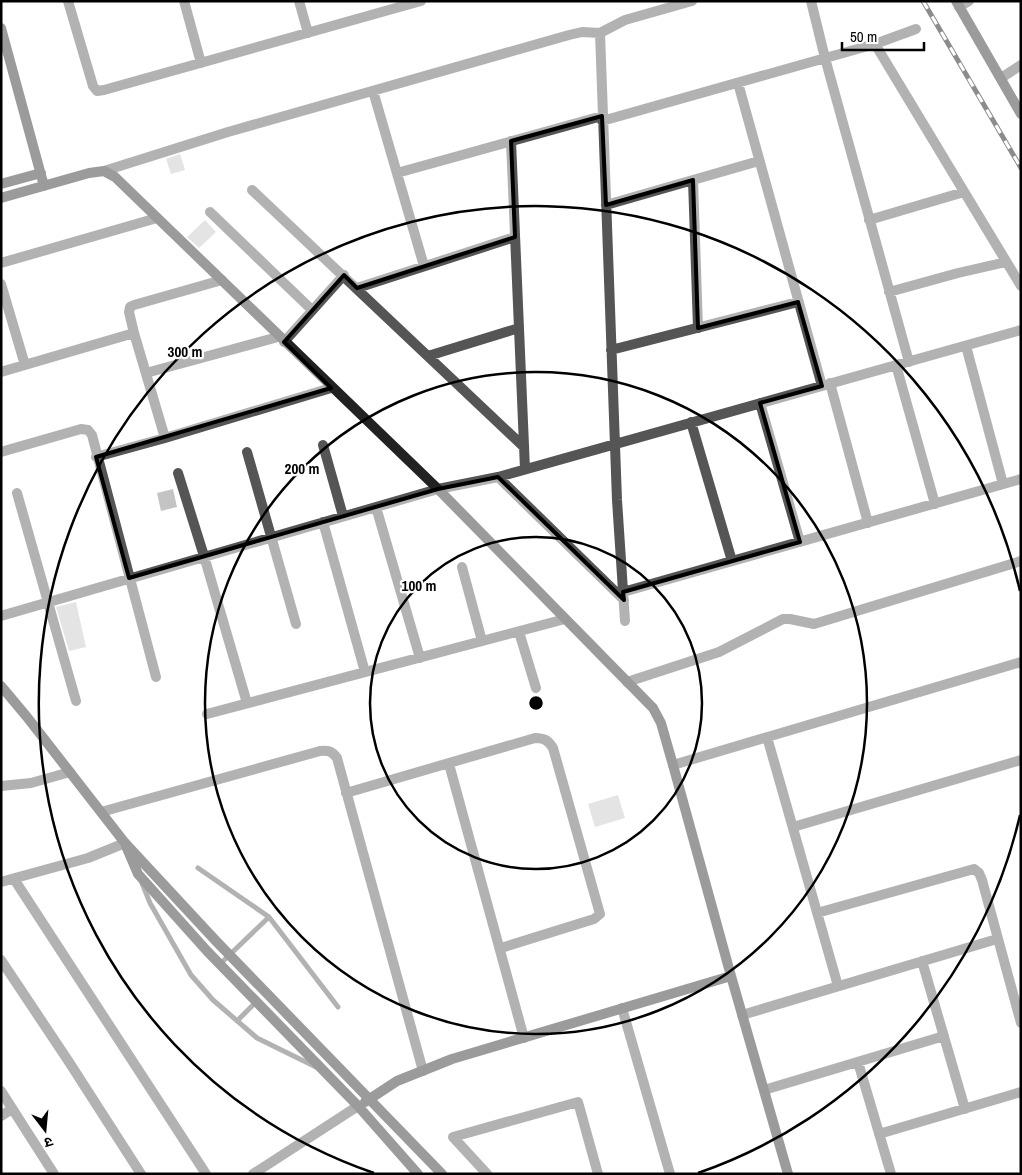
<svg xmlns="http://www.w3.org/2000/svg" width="1022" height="1175" font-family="'Archivo Narrow','Noto Sans Devanagari',sans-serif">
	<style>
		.building { fill: #c4c4c4 }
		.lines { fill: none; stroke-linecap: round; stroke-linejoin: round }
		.lane { stroke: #555; stroke-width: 5 }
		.street { stroke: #555; stroke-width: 10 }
		.secondary { stroke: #222; stroke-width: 10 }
		.rail-casing { stroke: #000; stroke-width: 5 }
		.rail { stroke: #fff; stroke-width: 3; stroke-dasharray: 9; stroke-linecap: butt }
		.marked { fill: none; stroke: #000; stroke-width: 4; stroke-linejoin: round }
		.ring { fill: none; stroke: #000; stroke-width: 2.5 }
		.centre { fill: #000; stroke: #fff; stroke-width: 2.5 }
		.ring-label { font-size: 15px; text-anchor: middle; font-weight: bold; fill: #000; stroke: #fff; stroke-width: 4.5; stroke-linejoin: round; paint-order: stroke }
	</style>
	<rect width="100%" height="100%" fill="#fff"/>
	<path class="building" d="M180 154 185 170 171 174 166 159Z
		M205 220 216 232 199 248 187 237Z
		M173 489 177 507 161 511 157 493Z
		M76 602 86 647 69 651 56 607Z
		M618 795 625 818 595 827 588 804Z"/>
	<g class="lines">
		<path class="lane" d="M198 868 269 917
			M142 883 150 903 191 975 213 1000 257 1038 316 1067
			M220 964 269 917 338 1007
			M237 1021 256 1002"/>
		<path class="street" d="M68 1 93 86 97 91 104 90 421 1
			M184 1 201 63
			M299 1 308 33
			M811 1 825 58 909 362
			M959 7 969 1
			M600 33 617 500 625 621
			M875 44 1021 286
			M1001 78 1021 65
			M738 83 822 386
			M373 91 424 266
			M602 121 875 44 916 29
			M511 141 525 469
			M104 171 228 132 569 35 582 32 600 33 625 20 692 1
			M397 173 602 116
			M693 180 698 328
			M252 190 524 447
			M606 205 759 161
			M210 212 312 310
			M869 220 964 192
			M1 263 157 218
			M1 284 25 365
			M357 288 515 237
			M889 292 958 273 1006 262
			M284 342 344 275
			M966 346 1003 484
			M611 350 798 302
			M428 356 519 328
			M896 365 935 504
			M1 372 134 333
			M146 373 278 337
			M830 383 868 523
			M760 403 800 542
			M691 422 732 561
			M165 438 134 333 129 312 130 307 134 305 222 280
			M323 445 343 516
			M1 452 81 429 88 430 92 435 156 677
			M247 452 296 624
			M96 457 165 438 331 388
			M178 473 204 556 247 703
			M498 477 624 600
			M17 493 76 701
			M376 507 420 658
			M323 522 365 672
			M462 567 482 641
			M623 592 1021 479
			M1 616 438 489 498 477 1021 330
			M519 632 536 688
			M627 682 719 652 783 619H790L814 624 1021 561
			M207 714 565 619
			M767 737 838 986
			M449 764 524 1038
			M673 765 1021 662
			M1 786 31 783 70 772
			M346 793 535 738C544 738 548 740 553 748L600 914 594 919 501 948
			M101 812 320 751C328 750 332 751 337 758L423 1071
			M793 827 1021 760
			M14 879 206 1174
			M1 882 88 858 125 843
			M817 913 974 869 979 873 982 880 1021 1023
			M1 960 69 1062 141 1174
			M922 961 965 1109
			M622 1008 670 1174
			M742 1015 997 939
			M858 1062 891 1174
			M764 1090 944 1036
			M1 1091 54 1174
			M1 1116 12 1109
			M879 1134 1021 1092
			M253 1174 358 1106
			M487 1174 453 1137 578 1102 598 1174"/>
		<path class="secondary" d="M956 1 1021 114
			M1 28 44 186
			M1 184 41 173
			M1 198 89 173 104 171 115 177 438 489 653 708 661 723 673 765 731 976 788 1174
			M1 686 27 717 125 843 216 941 442 1174
			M126 846 138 874 207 951 358 1106 418 1174
			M365 1102 397 1081 452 1059 731 976"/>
		<g class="rail-casing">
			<path id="rail" d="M923 1 1021 168"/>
		</g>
		<use href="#rail" class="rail"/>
	</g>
	<path d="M0 0H1022V1175H0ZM602 116 606 205 693 180 698 328 798 302 822 386 760 403 800 542 623 592 624 600 498 477 438 489 129 578 96 457 331 388 284 342 344 275 357 288 515 237 511 141Z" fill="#fff" fill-opacity=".55" fill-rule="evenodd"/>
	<path class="marked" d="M602 116 606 205 693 180 698 328 798 302 822 386 760 403 800 542 623 592 624 600 498 477 438 489 129 578 96 457 331 388 284 342 344 275 357 288 515 237 511 141Z"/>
	<g class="ring">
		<circle cx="536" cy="703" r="166"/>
		<circle cx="536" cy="703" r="331"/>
		<path d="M1020 815A497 497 0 0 1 698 1173M374 1173A497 497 0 1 1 1020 591"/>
	</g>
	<circle cx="536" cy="703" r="8" class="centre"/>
	<g class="ring-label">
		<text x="185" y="357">300 m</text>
		<text x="302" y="474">200 m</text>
		<text x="419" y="591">100 m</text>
	</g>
	<rect width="1022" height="1175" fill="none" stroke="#000000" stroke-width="5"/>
	<g transform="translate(45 1130) rotate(164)" stroke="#ffffff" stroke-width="4" paint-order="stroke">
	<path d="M0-4L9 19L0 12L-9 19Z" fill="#000000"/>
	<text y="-8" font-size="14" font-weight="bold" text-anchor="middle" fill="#000000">उ</text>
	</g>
	<path d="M842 42v8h82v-8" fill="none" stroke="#000000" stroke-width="2.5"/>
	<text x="850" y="42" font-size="15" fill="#000000" stroke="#ffffff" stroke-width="4" paint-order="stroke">50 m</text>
</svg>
